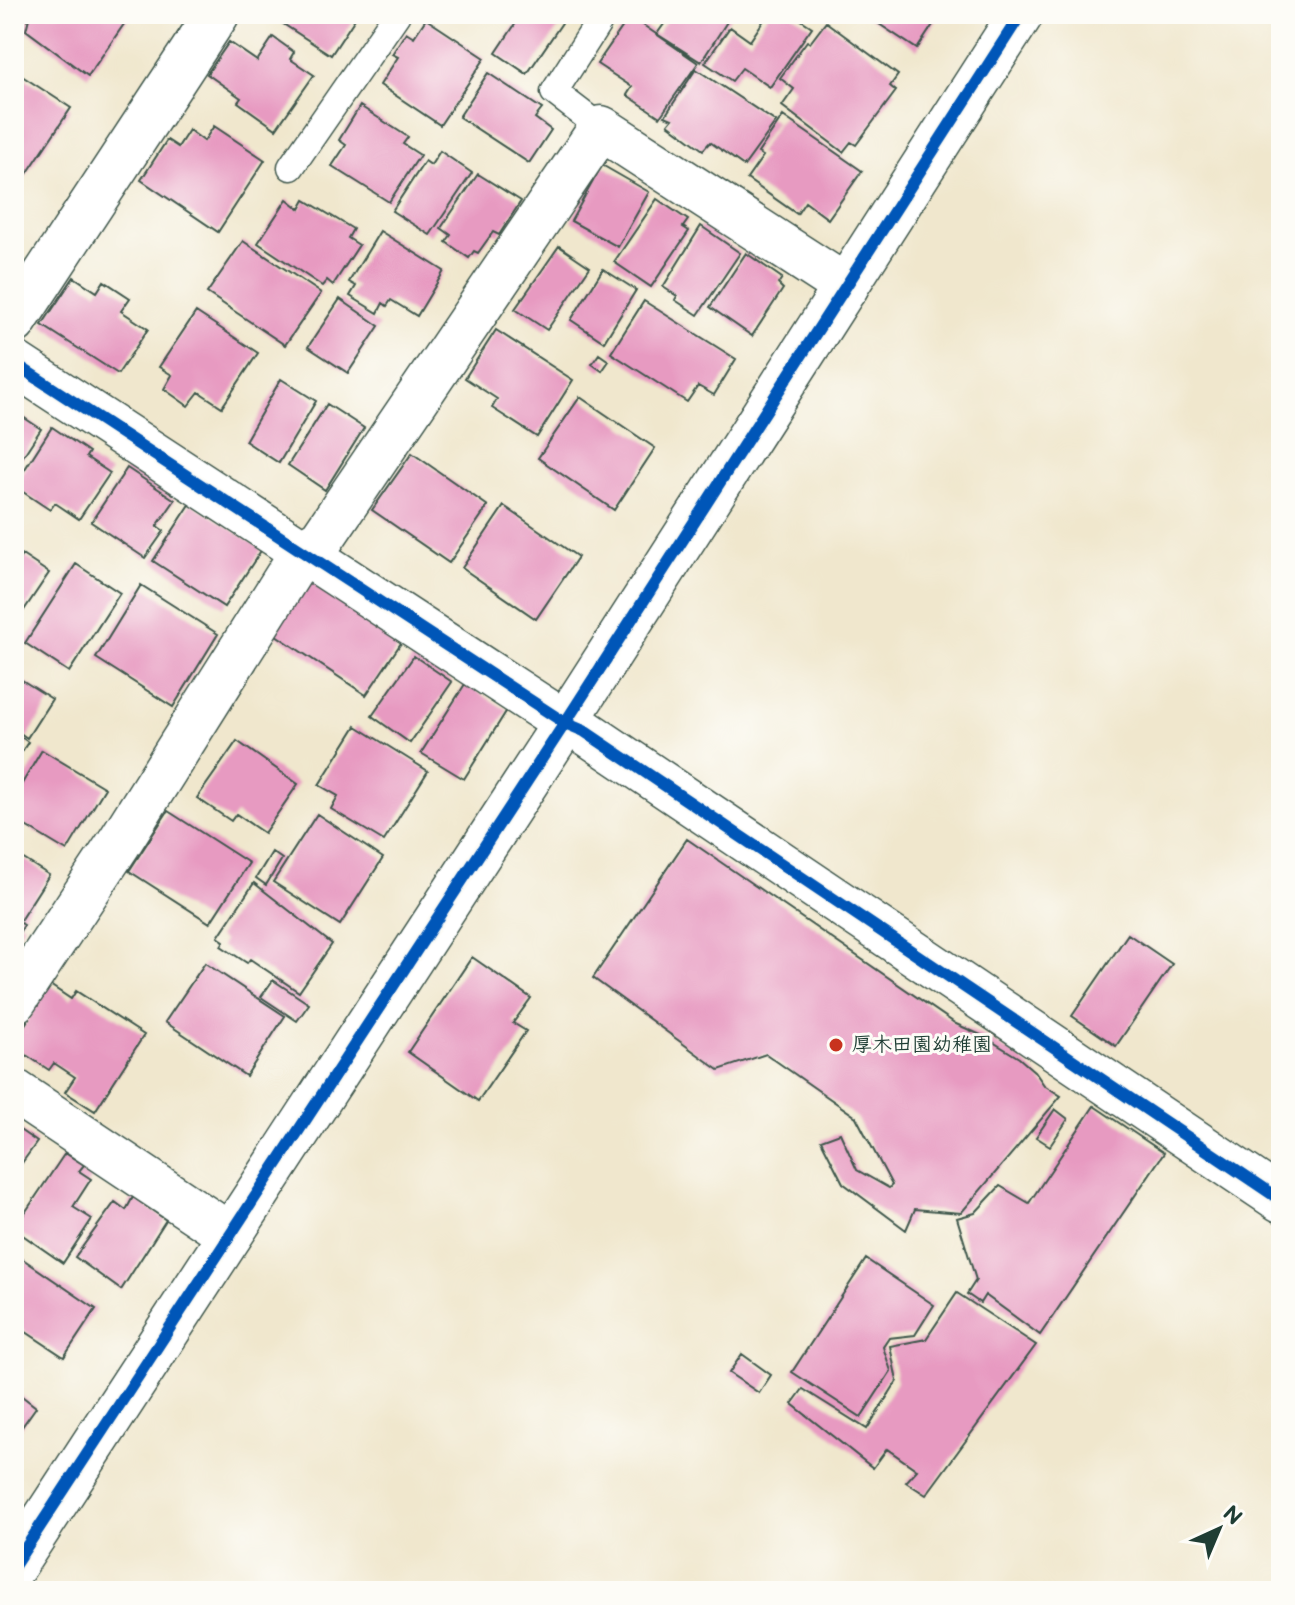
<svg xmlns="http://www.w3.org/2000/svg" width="1295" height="1605" font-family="'Balsamiq Sans','Klee One',sans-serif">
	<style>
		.building { fill: #e79ac1 }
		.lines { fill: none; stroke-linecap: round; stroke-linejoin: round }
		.service-casing { stroke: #3e564b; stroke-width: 29 }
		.minor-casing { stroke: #3e564b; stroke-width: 47 }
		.tertiary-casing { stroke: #3e564b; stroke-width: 47 }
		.service { stroke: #fff; stroke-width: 26 }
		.minor { stroke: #fff; stroke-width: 44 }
		.tertiary { stroke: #fff; stroke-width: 44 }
		.cycleway-casing { stroke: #fdfcf7; stroke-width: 17 }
		.cycleway { stroke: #0057b8; stroke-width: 12 }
		.poi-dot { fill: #c8321e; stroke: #fdfcf7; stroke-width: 3 }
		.labels { text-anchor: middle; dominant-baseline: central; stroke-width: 6; stroke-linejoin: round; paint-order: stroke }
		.poi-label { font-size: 20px; font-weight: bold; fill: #1f3d34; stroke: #fdfcf7; text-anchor: start }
	</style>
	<rect width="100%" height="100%" fill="#fdfcf7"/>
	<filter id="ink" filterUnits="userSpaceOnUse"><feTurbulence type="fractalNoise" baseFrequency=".0125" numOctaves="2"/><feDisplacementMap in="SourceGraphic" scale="16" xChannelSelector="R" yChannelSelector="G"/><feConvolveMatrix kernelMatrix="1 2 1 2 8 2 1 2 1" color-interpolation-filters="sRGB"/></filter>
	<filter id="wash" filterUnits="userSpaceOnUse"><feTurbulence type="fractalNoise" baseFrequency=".006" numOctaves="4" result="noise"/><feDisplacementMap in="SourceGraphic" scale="32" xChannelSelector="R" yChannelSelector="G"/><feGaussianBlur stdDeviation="1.8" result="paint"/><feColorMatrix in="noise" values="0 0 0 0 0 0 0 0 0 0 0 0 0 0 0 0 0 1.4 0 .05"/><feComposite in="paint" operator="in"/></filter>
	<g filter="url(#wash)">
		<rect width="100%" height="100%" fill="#f0e7cd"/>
		<g id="blocks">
			<path class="building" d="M30 14H131L88 76 26 30Z
				M268 14H358L331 55Z
				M522 14H568L527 74 496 53Z
				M665 14H732L701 62 657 34 669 17Z
				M768 14H792L812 27 770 87 742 68 732 81 705 63 730 27 750 41Z
				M864 14H940L917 49Z
				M630 16 698 63 660 117 627 95 632 87 597 64Z
				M426 19 485 58 440 125 380 85 398 57 392 54 406 32 414 37Z
				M826 22 898 75 890 86 896 91 856 145 851 142 843 152 782 106 794 89 780 78 807 41 810 43Z
				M273 37 294 52 290 59 314 75 276 129 238 102 241 98 207 74 229 42 257 61Z
				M696 69 776 122 744 166 710 142 703 150 668 124 672 119 665 116Z
				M488 73 542 109 535 118 551 130 529 163 459 117Z
				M22 76 71 108 14 193V88Z
				M360 106 408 137 403 144 420 155 389 202 332 166 346 145 339 140Z
				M783 116 862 171 828 219 805 202 797 214 747 179 763 156 758 153Z
				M214 126 265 160 218 232 141 180 167 140 178 147 189 130 204 141Z
				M440 151 472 173 430 235 392 211 425 161 431 165Z
				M602 165 649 192 618 247 571 221Z
				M478 174 521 201 499 235 493 232 478 253 474 251 469 258 446 242 451 235 441 228Z
				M287 199 300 209 305 200 353 229 348 238 359 245 333 285 327 280 322 286 258 243Z
				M657 199 688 220 683 227 689 231 651 287 614 262Z
				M701 226 740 253 698 315 675 300 677 296 663 287Z
				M380 231 444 271 417 316 391 300 387 306 383 303 378 313 350 296 356 286 349 282Z
				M243 241 321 293 285 345 207 293Z
				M559 246 590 267 547 330 515 309Z
				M746 253 782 278 778 284 783 289 752 336 710 307Z
				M603 269 636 290 604 342 571 320Z
				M74 277 97 292 104 281 130 298 121 311 148 329 118 374 42 325Z
				M340 299 379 326 348 373 308 347Z
				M644 301 736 359 714 395 698 386 687 402 611 353Z
				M196 312 258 353 222 407 199 392 188 406 164 389 172 375 159 367Z
				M496 330 573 380 537 437 492 408 497 399 465 378Z
				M599 354 609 361 602 371 592 364Z
				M281 379 316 401 279 463 245 441Z
				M580 397 655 448 614 510 538 458Z
				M327 404 364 428 325 490 288 465Z
				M14 411 41 429 14 470Z
				M52 427 89 452 86 457 110 473 79 519 55 503 50 510 14 486Z
				M412 453 488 506 449 563 372 510Z
				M127 468 175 500 157 526 164 531 145 558 91 522Z
				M191 503 262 549 224 607 153 561Z
				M504 506 578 557 536 619 462 568Z
				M22 555 49 573 14 625V567Z
				M76 564 120 593 69 672 25 643Z
				M311 578 403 640 366 695 273 633Z
				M141 585 218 634 173 707 96 658Z
				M414 656 452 682 410 743 372 716Z
				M14 675 52 699 27 738 20 733 14 743Z
				M465 684 507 710 464 779 421 753Z
				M356 726 428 771 384 841 331 809 338 796 319 785Z
				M21 737 28 742 14 764V748Z
				M237 741 298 784 264 833 236 814 231 821 197 798Z
				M42 750 105 788 67 851 14 819V797Z
				M168 811 249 863 210 923 129 871Z
				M317 814 383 858 340 925 273 882Z
				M687 839 956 1024 983 1036 1019 1058 1035 1072 1044 1085 1061 1096 961 1213 915 1209 906 1230 843 1183 821 1140 840 1133 857 1170 889 1188 892 1185 856 1117 766 1054 719 1070 593 978Z
				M272 852 282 859 266 885 256 878Z
				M14 853 49 875 19 922 24 925 14 942Z
				M254 883 332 944 299 992 250 959 247 963 221 946 224 941 218 937Z
				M1128 934 1172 964 1116 1046 1072 1016Z
				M472 957 531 998 513 1023 526 1031 478 1101 408 1052Z
				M205 963 285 1016 246 1076 165 1022Z
				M273 980 309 1004 297 1021 261 997Z
				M50 985 71 999 76 991 144 1035 95 1111 65 1092 75 1077 54 1063 49 1070 14 1047V1042Z
				M1094 1106 1164 1153 1040 1335 985 1295 980 1303 967 1294 976 1280 957 1218 975 1213 1000 1186 1029 1203Z
				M1055 1109 1068 1119 1050 1146 1036 1137Z
				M14 1126 37 1142 14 1174Z
				M65 1153 84 1165 79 1171 91 1179 73 1207 92 1219 63 1263 14 1229Z
				M133 1197 166 1220 121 1290 75 1257 115 1202 126 1210Z
				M14 1253 96 1309 64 1357 14 1324Z
				M866 1259 934 1305 915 1335 889 1338 883 1347 891 1371 861 1417 792 1372Z
				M957 1293 1036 1345 926 1495 906 1482 917 1470 887 1449 873 1468 792 1404 803 1389 867 1429 897 1381 890 1346 926 1339Z
				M742 1354 771 1375 759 1393 729 1373Z
				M14 1390 36 1407 14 1438Z"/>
		</g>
	</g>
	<g filter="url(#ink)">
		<use href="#blocks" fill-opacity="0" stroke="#3e564b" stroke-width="2"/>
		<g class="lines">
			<g class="service-casing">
				<path id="service" d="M601 128 554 92 604 14
					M291 167 397 14"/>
			</g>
			<g class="minor-casing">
				<path id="minor" d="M14 322 217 14
					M14 363 565 723 584 731 1281 1200
					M14 1001 119 843 303 551 321 540 601 128 846 287
					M14 1091 230 1235"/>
			</g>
			<g class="tertiary-casing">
				<path id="tertiary" d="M14 1566 565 723 1021 14"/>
			</g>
			<use href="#service" class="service"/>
			<use href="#minor" class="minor"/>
			<use href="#tertiary" class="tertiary"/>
			<g class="cycleway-casing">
				<path id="cycleway" d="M14 363 565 723 584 731 1281 1200
					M14 1566 565 723 1021 14"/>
			</g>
			<use href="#cycleway" class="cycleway"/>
		</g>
	</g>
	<circle class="poi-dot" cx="836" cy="1045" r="8"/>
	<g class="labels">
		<g class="poi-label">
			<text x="852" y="1045">厚木田園幼稚園</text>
		</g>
	</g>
	<rect width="1295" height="1605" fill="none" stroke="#fdfcf7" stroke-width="48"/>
	<g transform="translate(1219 1529) rotate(44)" stroke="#fdfcf7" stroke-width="6" paint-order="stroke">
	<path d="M0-6L14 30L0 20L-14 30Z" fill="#1f3d34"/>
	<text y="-12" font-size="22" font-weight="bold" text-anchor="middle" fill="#1f3d34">N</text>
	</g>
</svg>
